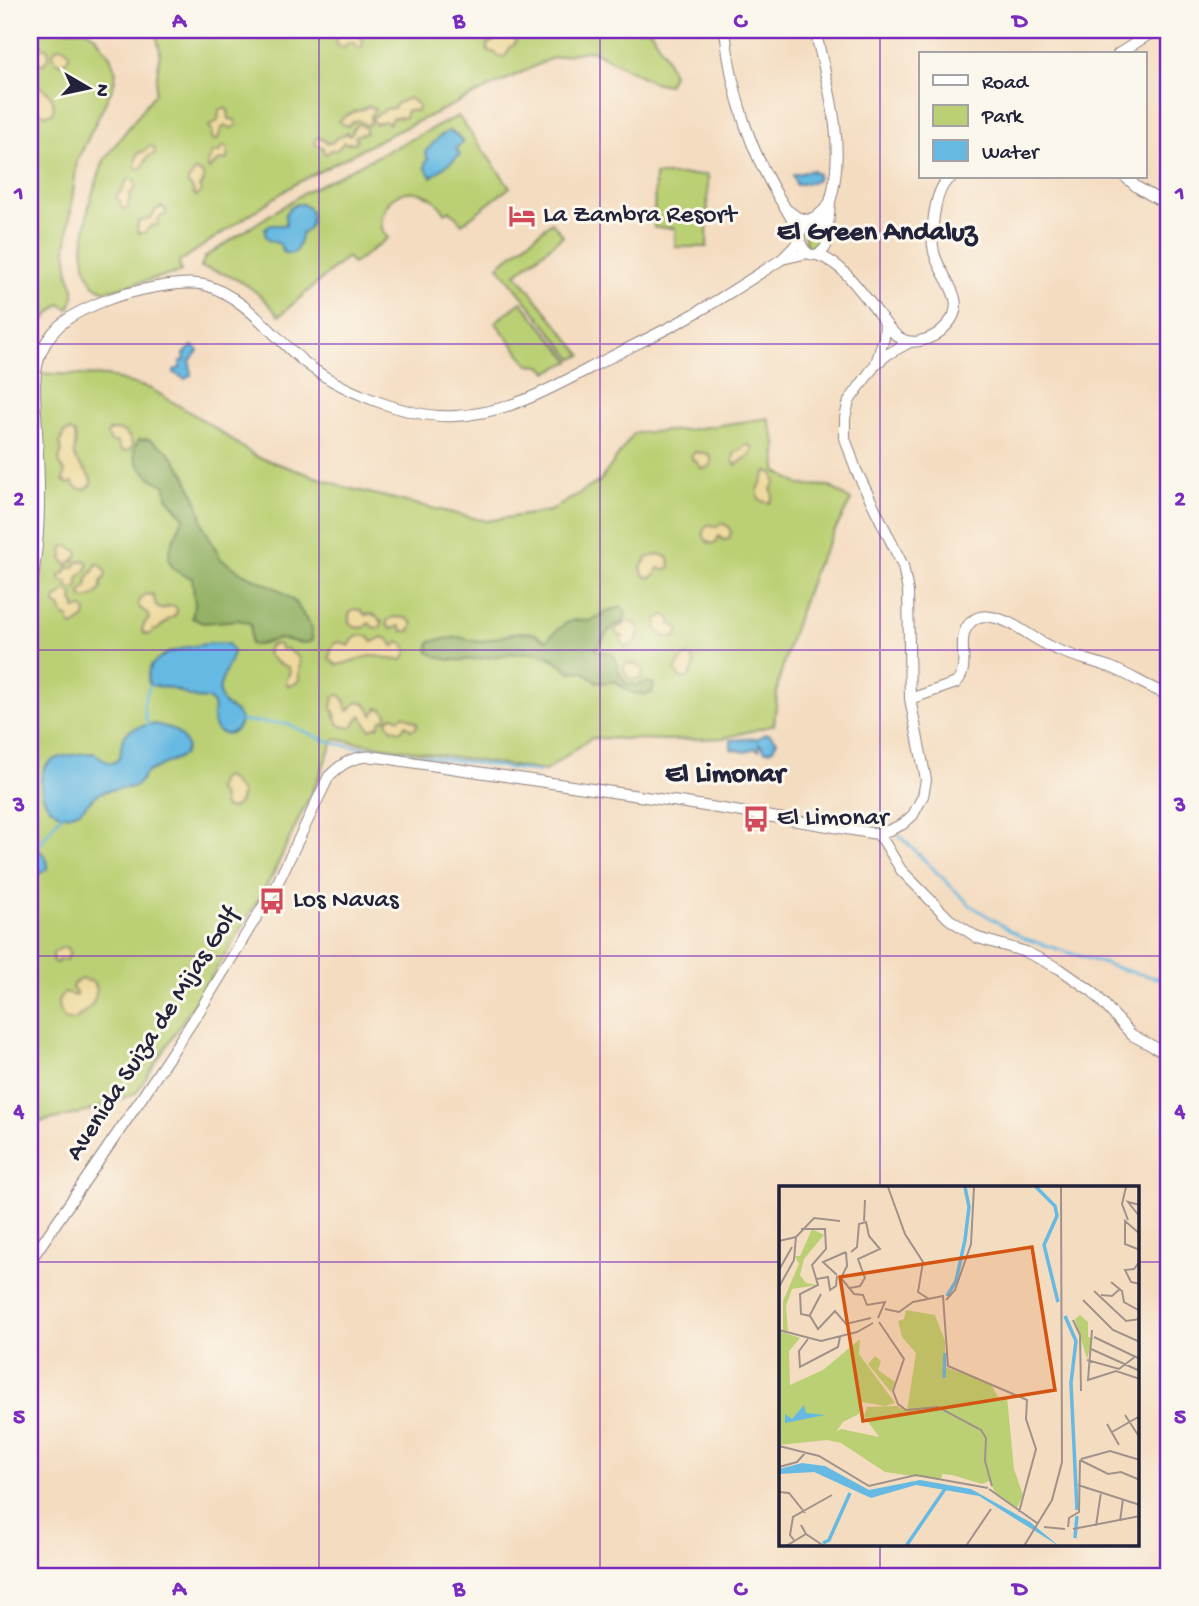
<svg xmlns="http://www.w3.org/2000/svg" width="1199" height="1606" font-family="'Gochi Hand',sans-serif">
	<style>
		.green { fill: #bbd074; stroke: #6e7958; stroke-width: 2 }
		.forest { fill: #94b266; stroke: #5b6a50; stroke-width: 2 }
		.sand { fill: #eeda9e; stroke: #887e6c; stroke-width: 2 }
		.water { fill: #66b9e2; stroke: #446e8e; stroke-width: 2 }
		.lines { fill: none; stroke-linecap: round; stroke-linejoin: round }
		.stream { stroke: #66b9e2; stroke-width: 2.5 }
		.minor-casing { stroke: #8b7f7e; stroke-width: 12 }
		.minor { stroke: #fff; stroke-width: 10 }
		.grid { fill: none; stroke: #7b2cbf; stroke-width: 2; stroke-opacity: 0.55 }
		.labels { text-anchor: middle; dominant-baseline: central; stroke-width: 6; stroke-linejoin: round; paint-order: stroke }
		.poi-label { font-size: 26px; fill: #22223b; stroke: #fbf7ec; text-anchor: start }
		.street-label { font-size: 26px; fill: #22223b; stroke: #fbf7ec }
		.neighbourhood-label { font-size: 28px; font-weight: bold; fill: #22223b; stroke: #fbf7ec }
		.inset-river { fill: none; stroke: #66b9e2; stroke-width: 3.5 }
		.inset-road { fill: none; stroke: #a0928b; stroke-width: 2 }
		.view { fill: #d45411; fill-opacity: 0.15; stroke: #d45411; stroke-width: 3.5 }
		.inset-edge { fill: none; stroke: #22223b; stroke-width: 3.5 }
		.neatline { fill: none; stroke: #7b2cbf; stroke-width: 2.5 }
		.grid-label { font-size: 23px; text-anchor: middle; font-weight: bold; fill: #7b2cbf }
	</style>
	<rect width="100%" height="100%" fill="#fbf7ec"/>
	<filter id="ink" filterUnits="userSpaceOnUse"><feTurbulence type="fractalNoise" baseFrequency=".0143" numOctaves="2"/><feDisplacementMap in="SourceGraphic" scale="14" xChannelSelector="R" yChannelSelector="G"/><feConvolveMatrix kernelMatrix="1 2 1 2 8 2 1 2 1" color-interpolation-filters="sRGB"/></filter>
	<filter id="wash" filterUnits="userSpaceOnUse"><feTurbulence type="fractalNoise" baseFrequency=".00686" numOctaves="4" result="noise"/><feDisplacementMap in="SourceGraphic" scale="28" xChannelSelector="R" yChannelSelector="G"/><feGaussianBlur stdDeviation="1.57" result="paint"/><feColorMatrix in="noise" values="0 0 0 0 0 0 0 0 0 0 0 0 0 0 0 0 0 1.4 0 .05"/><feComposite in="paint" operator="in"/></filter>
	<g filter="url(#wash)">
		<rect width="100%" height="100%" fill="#f4dcc0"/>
		<path class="green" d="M30 30H85L95 36 110 56 116 72 113 87 77 161 66 249 69 275 74 288V297L69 309 60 304C48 315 38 325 30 339Z
			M155 30H650L664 53 673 74 668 85 653 82 591 50 552 58 387 136 295 184 179 262 181 272 105 291 94 285 86 270 83 248 89 204 104 160 155 93 160 51Z
			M458 116 510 187 462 224 450 210 445 213C441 207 436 201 430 197 411 187 391 191 384 212 382 217 381 223 382 228 383 232 386 235 388 238L353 264 347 257 279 316C256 287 237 276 201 267L205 257 305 192Z
			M655 175H708L707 247H675V228H654Z
			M552 222 563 236 516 274 582 355 573 359 498 266Z
			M812 223C827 228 827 253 808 248 803 237 803 232 812 223Z
			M521 302 571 361 548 372 541 366 529 365 495 322Z
			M30 373 107 376 151 389 206 422 255 456 348 488 486 521 550 511 600 481 634 433 687 430 768 418 776 443V471L800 485 829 486 851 500 815 568 790 640 778 684 774 725 724 738 673 740 591 738 545 771 334 739 320 774 272 876 224 957 136 1093 86 1112 30 1124Z"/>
		<path class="forest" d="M149 439 168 451 182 469 197 501 205 529 221 559 244 574 278 589 296 603 312 629V641C298 647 291 638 278 639 267 640 261 648 250 644L251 624 240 620 203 623 192 618 195 604 192 578C187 576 180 574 176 571 159 558 178 532 184 517L167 497 166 486C149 479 125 460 138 440Z
			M621 607 626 612 624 622C607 627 606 638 595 649L599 652 610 653 616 658 619 673 627 684 637 685 649 682 654 685 652 693C637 697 627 692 616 681 598 685 596 683 583 671L570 672C562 664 553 657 542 654 537 652 531 653 526 653 496 653 453 670 428 652L430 641 459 637 479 642 519 632 533 633 546 640C562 627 565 616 590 621L607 611Z"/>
		<path class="sand" d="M351 30H356L363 41 362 47 358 48 354 43 349 42 343 48 336 44 335 38 339 33 347 36Z
			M495 31 501 33 505 38H513L516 40 514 45 510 47 507 54 504 57 498 56 496 53 488 51 487 45C489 43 492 43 493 41 494 38 493 35 495 31Z
			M34 40 42 45V48H46L48 50 49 56 44 64 37 63 30 69V41Z
			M53 55a8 8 0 1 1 16 0a8 8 0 1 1-16 0Z
			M30 84C45 86 56 96 53 112 46 118 41 113 35 108L33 117 30 119Z
			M409 98 418 105V109L416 111 407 110 405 117 392 118 389 124 385 121 375 124 372 120 374 116 383 112 385 109 394 108 396 104Z
			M369 106 375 109 371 115 370 124 367 125 358 120 352 122 348 126 342 124 339 121C350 110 358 113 369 106Z
			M224 108 228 110 229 119 235 120 237 125 232 128 225 126 221 129 218 139 214 140 212 139V130L209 126 218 121 219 110Z
			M358 124 366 128V133L357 135 355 137 357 139 355 143 350 142 348 144 344 142 337 150H331L327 154 324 153 323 147 316 145 315 141 318 137 326 141 327 143 333 142 335 139 347 133 349 135 352 134 353 129Z
			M149 146 154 147 155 153 148 157 141 169 136 168 135 166 137 154 146 150Z
			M224 146 228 149 227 160H220L209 169 207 164 210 160 212 153 219 152Z
			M195 171 202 173 204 179 203 184 199 186 201 191 197 196 194 195 193 189 188 184V181Z
			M131 179 135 180 136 187 130 194 128 208 123 209 120 205 121 202 116 198 117 195 122 191 127 180Z
			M162 207 166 210V215L159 217 157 225 150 226 145 233H139L137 230 138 222 151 218 156 210Z
			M115 430C125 430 130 436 132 445L130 450 126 451 121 450 117 442H111L107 434 109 431Z
			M70 431 75 434C77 442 73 449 75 457 76 465 104 482 85 489 80 490 78 488 74 486L73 482 68 484 63 480 65 471C59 465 57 459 62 452L60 443 64 433Z
			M747 445 751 446 753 450 750 455 736 465 733 461 734 454Z
			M695 452 709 454 711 458V465L706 468H701L698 463 692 459V455Z
			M766 472H771L774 476 775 483 771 489C774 495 773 498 770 503L762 501 758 497V490Z
			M721 523 728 526 731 532 729 539 723 540 719 536 716 542 712 544 706 541 703 532 707 525H712L717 527Z
			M64 546H69L72 549 77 550 78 553 76 558 67 565 62 559 63 556 62 551Z
			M659 554 669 558 670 567 664 570 658 568 655 575 649 578 643 575 641 567 647 558Z
			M85 560 88 563 87 569 78 578V584L76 589 68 588 67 582 62 581 60 578V575L65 573 67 568 74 567 76 563Z
			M97 564 101 565 106 572 105 577 101 582V589C96 595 91 600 82 598L81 593 83 589 88 586 87 582 89 575 93 572 95 567Z
			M63 592H70L73 595 72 602 75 605V609L83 608 86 612 85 618 73 626 69 624V617L64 616 60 607 55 604 56 598 60 596Z
			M147 594 153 595 156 606 160 609C165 609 168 605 174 606L177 609C177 614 175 617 169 619 166 624 161 625 157 630H154L148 635 144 633 142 630 144 624 149 619 148 614 140 608 138 603 141 598Z
			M355 609 361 610 365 615C373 613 376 615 382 622L381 627 374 628 369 623 363 628 354 627 349 622V614Z
			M665 615 671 619V624L677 627 679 630 677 636C668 640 663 636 657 630V619Z
			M393 617 406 618 413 623 410 631H402L400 626 391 629 387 625V621Z
			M626 622H633L639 628C639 638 636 643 626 647L621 642 623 636H619L615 631 619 626H623Z
			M361 635 369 637 373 642 382 637 388 639 394 646 399 642 405 645 407 652 403 660C392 661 383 656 373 656 359 657 351 663 337 665L329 659 331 649 335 643 341 642 349 646 354 638Z
			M274 644 280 645 281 649H287L299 658C301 666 298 671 299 680L295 684 289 686 286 683 290 671 288 667C279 664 272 661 267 653L269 646Z
			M687 656 693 658C696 667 692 675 685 679L679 677 675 670 682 659Z
			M626 663 639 665 643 670 642 678 631 680 626 675 623 669Z
			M339 695 343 698 348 711 357 702 365 703 373 715 378 708 383 709 387 714 386 719 381 720 379 726 370 729 367 725 361 715 352 727C335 729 338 719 332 708L334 696Z
			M404 715 417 723 416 728 411 730 406 725 401 731 392 729 387 722 388 719 392 716 396 717 399 719Z
			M226 777C233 781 235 787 241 792 242 802 235 812 224 807L222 796 217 790 221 779Z
			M63 947 68 948 70 952 67 959 65 961 60 959 57 963 53 962V953Z
			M81 979 93 982 97 989C93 1011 88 1007 75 1020H65C59 1010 53 1002 64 993L75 996 77 994 72 988 74 983Z"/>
		<path class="water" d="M449 131 457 135 463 143 456 148 460 155 431 177 425 167 426 161 428 159 425 152 440 136Z
			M813 170V172L817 173 818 176 816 181 796 185 793 175Z
			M297 204H303L310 209C313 219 312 229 302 233 298 244 299 259 283 252L280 244 268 240 265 235V229L269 225H286L285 214 290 208Z
			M192 346 196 348 198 351 190 361 191 375 185 379 174 373V370L180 368 181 361 185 360 184 354Z
			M216 643 228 644 233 651C231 667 213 686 222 701 228 710 237 708 241 721 238 732 225 739 216 729 208 720 220 703 207 699 204 698 200 699 196 698 186 696 179 690 170 688 163 685 155 688 149 684 140 652 194 645 216 643Z
			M152 724C168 726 181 730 187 747L184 755 147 772 136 786C125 789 114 788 103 792 84 798 89 815 61 815 56 812 51 809 48 805 38 793 38 768 53 760 62 755 81 754 92 753 101 754 104 765 115 762 121 757 121 754 121 747 123 728 137 727 152 724Z
			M765 734H769L777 741 772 750 765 751 759 743V750L754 748 746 752 731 749V740L758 738Z
			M30 845C40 850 49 857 48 868L30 880Z"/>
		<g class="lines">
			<path class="stream" d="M241 721 287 724 322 739 337 744 538 772
				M148 725C142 707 142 703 150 686
				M899 835 970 905 1023 938 1124 970 1169 981
				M37 848 61 815"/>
		</g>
	</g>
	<g filter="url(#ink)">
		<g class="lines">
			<g class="minor-casing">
				<path id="minor" d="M725 30C731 93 751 156 786 209
					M815 30C828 86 847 145 830 202
					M1118 54 1156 30
					M1125 177 1137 187 1169 206
					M812 218 822 221C842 248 805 274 799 235L805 223Z
					M815 218 824 210 830 202 828 228
					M800 233 786 209 797 217 808 220
					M800 238 794 247 782 259 808 253
					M817 255C829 259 840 267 848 276 856 285 864 295 872 305 884 320 896 347 920 341 930 339 940 333 947 325 971 300 939 277 934 252 930 236 934 198 944 184 946 181 949 179 952 177
					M876 363 884 338 885 323
					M30 594C33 584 34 573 35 562 41 519 39 475 37 431 36 405 31 375 42 350 55 322 76 312 104 301 127 292 181 279 205 285 244 296 273 336 303 361 338 390 409 419 455 416 512 413 557 385 607 359 636 344 666 330 694 314 724 297 753 278 782 259
					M910 699 956 683C973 666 953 639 971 622 976 617 983 615 991 617 1012 620 1030 637 1049 646 1068 656 1090 660 1110 667 1131 675 1148 688 1169 695
					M877 834 883 840 901 870 949 919 978 938 1026 952 1060 969 1093 992 1132 1035 1169 1055
					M30 1261 141 1099 200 1010 279 880 329 776C357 748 374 757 410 762L686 803 877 834 890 830 903 824 913 815 923 796 926 780 910 699 908 592 903 566 856 470 845 438V418L849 401 875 365 888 354 910 342"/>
			</g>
			<use href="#minor" class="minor"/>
		</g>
	</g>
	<path class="grid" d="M319 30V1576M600 30V1576M880 30V1188M30 344H1169M30 650H1169M30 956H1169M30 1262H781M1138 1262H1169M880 1545V1576"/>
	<defs>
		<g id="hotel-bare" transform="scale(2.1)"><path d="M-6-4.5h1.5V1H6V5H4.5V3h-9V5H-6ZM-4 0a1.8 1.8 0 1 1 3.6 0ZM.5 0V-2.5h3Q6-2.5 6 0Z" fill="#d1495b" stroke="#fbf7ec" stroke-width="2.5" paint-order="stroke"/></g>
		<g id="bus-bare" transform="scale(2.1)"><path d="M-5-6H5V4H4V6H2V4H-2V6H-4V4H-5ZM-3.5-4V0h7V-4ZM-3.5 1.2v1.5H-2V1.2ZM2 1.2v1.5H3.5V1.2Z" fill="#d1495b" stroke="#fbf7ec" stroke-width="2.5" paint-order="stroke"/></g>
	</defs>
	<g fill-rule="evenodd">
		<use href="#hotel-bare" x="522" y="216"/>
		<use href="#bus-bare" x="756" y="819"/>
		<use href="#bus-bare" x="272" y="901"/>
	</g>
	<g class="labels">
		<g class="poi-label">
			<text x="543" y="216">La Zambra Resort</text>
			<text x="777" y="819">El Limonar</text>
			<text x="293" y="901">Los Navas</text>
		</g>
		<g class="street-label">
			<text transform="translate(154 1035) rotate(-57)">Avenida Suiza de Mijas Golf</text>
		</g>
		<g class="neighbourhood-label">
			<text x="877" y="233">El Green Andaluz</text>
			<text x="725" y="775">El Limonar</text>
		</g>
	</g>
	<g transform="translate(779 1186)">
		<rect width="360" height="360" fill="#f4dcc0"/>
		<path d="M33 43 45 49 25 73 21 89 27 97 38 99 13 103 7 120 9 146 4 144V115L20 78 16 70H21ZM127 124 156 129 166 155V181L212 198 221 215 228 211 235 283 244 309 238 322 216 306 210 295 203 298 173 289 163 288 162 294 106 286 62 257 48 254 0 259V145L21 152 10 165 11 199 44 184 81 153 80 168 116 217 106 220 83 216 80 228 64 236 57 246 62 243 100 251 85 230 88 221 118 220 128 225 137 167 123 151 119 135 125 133ZM301 129 309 136V151L314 152 308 173 296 133ZM96 170 102 175 99 184 116 196 112 206 89 178Z" fill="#bbd074"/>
		<path d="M25 219 27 227 46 229 6 237V228L13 233ZM23 277 46 280 90 304 141 294 192 303 251 336 280 360 200 310 137 299 92 312 35 286 0 288V283Z" fill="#66b9e2"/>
		<path class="inset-river" d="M257 1 276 20 278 30 265 59 279 116M168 110 177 95 186 54 190 21 186 1M286 130 297 155 292 197 298 324M165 192 166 167M296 352 298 330M44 357 50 354 71 307M127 360 166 303"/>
		<path class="inset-road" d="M109 1 126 48 144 76 139 106 150 113M347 1 343 18 349 34M361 19 349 16 361 31M85 35 86 14M22 43H46L47 63 33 79 39 99 21 108 22 128 31 130 39 143 56 125 67 138 92 132M361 48 346 35V58L361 64M0 55 17 51 35 32 61 35M67 66 68 80 62 92 75 108 84 109 88 119 106 116 99 132M361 75 355 83 346 84 352 96 361 98M0 84 13 61M58 89 44 76 67 66M38 93 49 91 51 104 57 100 58 90M332 96 343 105 345 116 361 125M0 101 15 74 17 50M71 102 81 100 86 92 79 73 101 63 90 50 87 36 80 38 78 61 72 66M315 105 347 135 361 133M322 109 333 110 341 103M167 114 176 104 192 58 195 1M304 114 334 144 361 156M106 123 120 126 134 116 164 110 169 180 248 214 247 233 257 263 240 326M31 129 42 108M294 134 301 149 302 205M100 136 125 173 114 205 119 218 127 224 159 221 202 244 207 252 206 275 213 300M0 144 42 155 78 146 94 137M313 144 309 194 337 185 361 193M315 151 361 173M29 153 20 165 21 181 59 161 61 151M312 163 361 185M308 174 340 183 357 170M346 229 361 252M328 238 340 259M333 246 361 230M0 260 40 270 90 300 137 289 209 302M302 273 331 265 361 274M301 274 329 288 342 286 361 294M0 281 18 276 27 266M299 299 361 319M210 303 258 337M0 306 10 307 26 327M341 335 344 313M22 339 27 348 45 360M317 340 322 306M265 341 286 343M289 341 290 332 300 326 301 274M294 343 361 330M15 354 11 349 14 331 53 309M7 360 27 348M187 360 212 323M245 360 273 314 283 276 282 1"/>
		<path class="view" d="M253 61 276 204 84 235 61 91Z"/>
		<rect width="360" height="360" class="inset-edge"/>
	</g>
	<rect width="1199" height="1606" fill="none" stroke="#fbf7ec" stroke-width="77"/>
	<rect x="919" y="52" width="228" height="126" fill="#fbf7ec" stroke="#a4a2a5" stroke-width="2"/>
	<rect x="933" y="75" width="35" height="10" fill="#ffffff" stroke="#a4a2a5" stroke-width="2"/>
	<text x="982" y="88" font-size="21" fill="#22223b">Road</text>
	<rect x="933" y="105" width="35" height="21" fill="#bbd074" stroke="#a4a2a5" stroke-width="2"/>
	<text x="982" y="122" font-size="21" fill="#22223b">Park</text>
	<rect x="933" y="140" width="35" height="21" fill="#66b9e2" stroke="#a4a2a5" stroke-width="2"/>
	<text x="982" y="158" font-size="21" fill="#22223b">Water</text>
	<g transform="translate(88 88) rotate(99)" stroke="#fbf7ec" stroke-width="5" paint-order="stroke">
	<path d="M0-5L12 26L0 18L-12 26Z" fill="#22223b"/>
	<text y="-10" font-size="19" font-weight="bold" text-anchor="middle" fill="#22223b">N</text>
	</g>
	<rect x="38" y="38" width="1122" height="1530" class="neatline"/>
	<g class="grid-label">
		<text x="179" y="27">A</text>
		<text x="459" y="27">B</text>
		<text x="740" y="27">C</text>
		<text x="1020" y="27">D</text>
		<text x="19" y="199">1</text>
		<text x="1180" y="199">1</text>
		<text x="19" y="505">2</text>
		<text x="1180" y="505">2</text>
		<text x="19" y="811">3</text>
		<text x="1180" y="811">3</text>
		<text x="19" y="1117">4</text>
		<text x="1180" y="1117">4</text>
		<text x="19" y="1423">5</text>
		<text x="1180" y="1423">5</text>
		<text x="179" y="1595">A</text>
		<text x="459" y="1595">B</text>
		<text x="740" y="1595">C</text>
		<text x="1020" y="1595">D</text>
	</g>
</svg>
